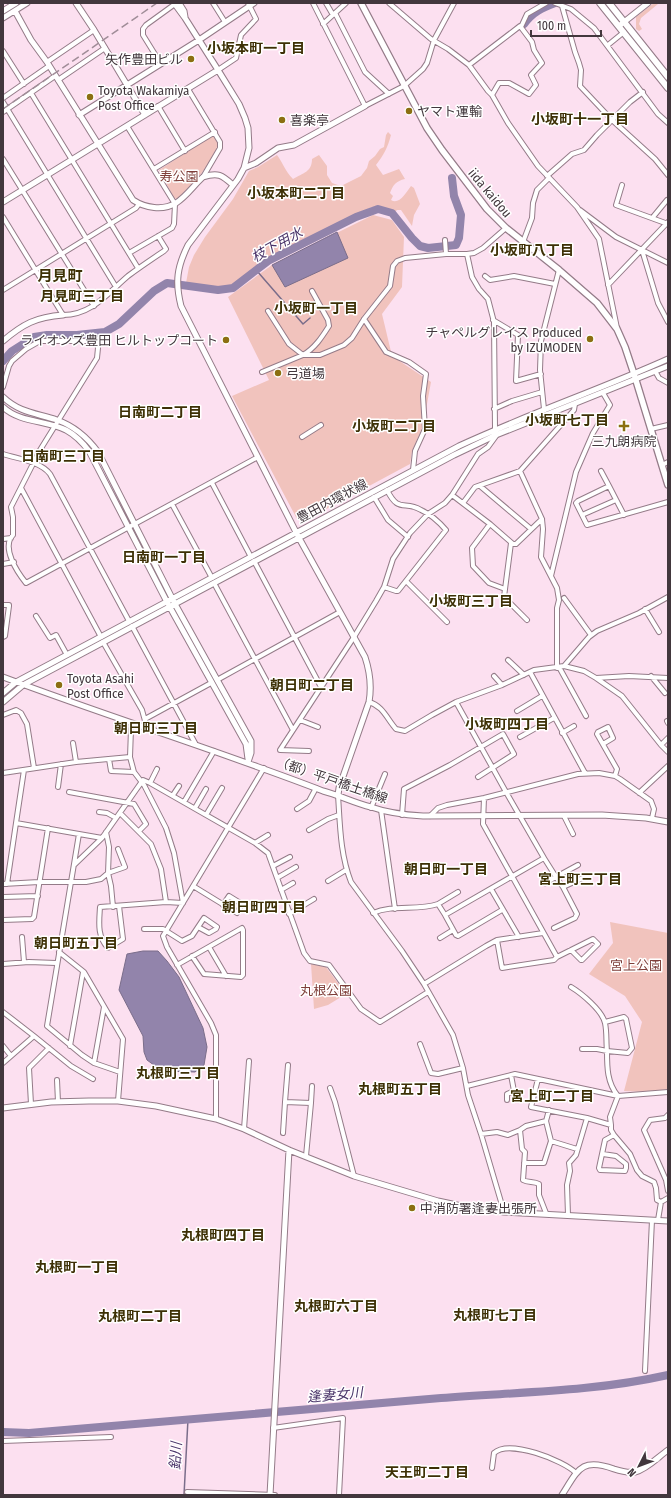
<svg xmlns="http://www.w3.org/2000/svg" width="671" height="1498" font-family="'Fira Sans Condensed','Noto Sans JP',sans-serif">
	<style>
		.green { fill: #f1c3bd }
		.water { fill: #9284ab; stroke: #7a6d8a }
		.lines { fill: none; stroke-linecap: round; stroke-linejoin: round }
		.stream { stroke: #7a6d8a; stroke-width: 1.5 }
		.river { stroke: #9284ab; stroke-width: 8 }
		.minor-casing { stroke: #947b88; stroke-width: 6 }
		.tertiary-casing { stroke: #947b88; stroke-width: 7 }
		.secondary-casing { stroke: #947b88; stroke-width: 8 }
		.trunk-casing { stroke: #947b88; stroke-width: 8 }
		.minor { stroke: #fff; stroke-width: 4 }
		.tertiary { stroke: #fff; stroke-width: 5 }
		.secondary { stroke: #fff; stroke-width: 5.5 }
		.trunk { stroke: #fff; stroke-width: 6 }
		.rail { stroke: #a08d98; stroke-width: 1.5; stroke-dasharray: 8 4; stroke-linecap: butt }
		.poi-dot { fill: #8b6f11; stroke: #fff; stroke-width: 1.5 }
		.labels { text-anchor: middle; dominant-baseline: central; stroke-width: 3; stroke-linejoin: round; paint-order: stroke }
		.poi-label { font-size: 13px; fill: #42373d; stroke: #fff; text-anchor: start }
		.park-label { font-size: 13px; fill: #7e3e39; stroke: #fff }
		.street-label { font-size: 13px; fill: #42373d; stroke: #fff }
		.neighbourhood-label { font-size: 14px; font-weight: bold; fill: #3d3005; stroke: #fff }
		.water-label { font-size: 14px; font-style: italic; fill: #4b356a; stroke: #fff }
		.quarter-label { font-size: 15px; font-weight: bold; fill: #3d3005; stroke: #fff }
	</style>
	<rect width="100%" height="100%" fill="#fce0f0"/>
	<path class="green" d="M654 3H668L658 4 641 18 639 24 642 29 639 31 636 29V17Z
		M388 132 391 135C388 147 383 156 376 165L383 175 399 169 405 179C396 181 393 185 390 193L393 196 391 200C399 205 406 193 411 186L414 188 420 204 414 215 412 226 401 210H397L395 212 384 208 372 207 267 258 232 286 218 287 186 283 189 267 194 255 205 237 233 199 249 171 258 167 277 155C283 163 285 171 293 179 303 173 312 172 312 159L319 155 327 166V175L332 183 341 186 361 176 367 168 369 161 375 156 380 149 384 147 386 135Z
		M213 135 218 144C216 161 189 187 177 199L174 198 159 170Z
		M373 215 392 220 404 237 402 287 382 314 392 356 431 382 423 426 412 451 410 464 304 521 297 519 232 396 269 380 228 297 272 265Z
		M610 922 668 933V1089L647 1092 624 1091 642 1022 625 996 589 974 613 943Z
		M311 964 326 967 346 994 328 1005 314 1009Z"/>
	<path class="water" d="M337 232 348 258 285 287 272 265Z
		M143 951H158L167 961 179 977 203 1028 207 1047 204 1065 195 1072 162 1071 147 1060 144 1052 143 1036 119 990 127 954Z"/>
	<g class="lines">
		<path class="stream" d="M257 271 303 324 310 318
			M184 1495 188 1419"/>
		<path class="river" d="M524 24C533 12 542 8 555 3
			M3 361 12 351 34 337 47 335H77L105 332 119 324 154 291 167 283 218 290 233 288 268 261 356 217 378 209 392 213 412 238 420 246 428 248 456 245 459 238 461 215 454 196 452 178
			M3 1432 29 1433C167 1422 304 1410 441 1398 518 1392 592 1392 668 1375"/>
		<g class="minor-casing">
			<path id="minor" d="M213 3 225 22
				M313 3 365 106 404 86 423 69 427 63 434 40 454 3
				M326 3 333 15
				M389 3 431 39 448 49 469 65 488 91 492 95 508 123 538 166 577 207 599 239 617 328
				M555 3 571 9 594 28 658 114 668 123
				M562 6 575 52 579 63 581 70 580 86 612 120 655 159 668 175
				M335 13 365 72 389 94
				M323 24 346 3
				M521 27 527 14 546 3
				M608 45 624 32
				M3 51 24 84
				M47 62 94 30
				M161 64 143 35V29L146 25 175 4
				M469 65 520 26 532 42 534 50 542 63 531 75 536 85 529 94 509 83H499L492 95
				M218 70 236 58 241 35 256 19 248 3
				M58 80 105 48
				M188 89 220 142V148L203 177
				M31 93 138 268
				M3 98 49 66
				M3 102 116 287
				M158 106 185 151
				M3 112 55 76
				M127 126 175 204 174 224 172 228 129 253
				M3 159 94 306
				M154 169 215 132
				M547 176 572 154 584 150 597 135 630 102 643 92
				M622 185 616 205 668 224
				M580 210 616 237 668 263
				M3 217 63 315C92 315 108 293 128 276 140 267 152 259 164 251L166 249 158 236
				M653 217 667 200
				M445 240 446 254
				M523 242 532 218 533 203 537 190 549 178
				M642 250 658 303 668 322
				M467 254 472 277 479 289 488 299 494 322 495 429
				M485 276 490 280 514 276 555 284
				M608 285 668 222
				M3 290 136 208 139 204
				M268 311 289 344 303 355H320L344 345 352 338 364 319 390 286 393 266 397 261 405 258 446 254H467L474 253 483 248 506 228
				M364 319 386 352 409 362 426 374 423 396 425 429 415 451 413 470
				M493 320 518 335 516 381 541 374
				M655 371 659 378 668 383
				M262 372 303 355C315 348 322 337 329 326L328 320 312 291
				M3 387 9 366 12 361 26 349 40 341H97L98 348 97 358 40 450 11 507 13 517V535C1 547 17 572 26 583L258 457
				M494 409 512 401 542 392
				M544 409 540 370 541 341 559 270
				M651 429 668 425
				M302 437 321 425
				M3 454C18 459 40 461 50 474L129 621
				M662 465 668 462
				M520 471 542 519 543 529 541 557 557 588 559 600 557 608V668
				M601 471 609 486
				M212 483 251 557
				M480 486 531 529
				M21 488 101 637
				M452 495 490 524 513 544H516L542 519
				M374 497 388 520 408 537
				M463 503 475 487 520 471 574 410 575 404
				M172 504 212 578
				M582 515 616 500
				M624 515 609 486 578 501 576 503 587 525 668 502
				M490 524 472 548 473 566 489 583 505 589
				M3 539 11 538
				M511 543 504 597 527 620
				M254 561 321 687
				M3 564 14 562
				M551 576 576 472 593 433 610 405 603 393
				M406 581 447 622
				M214 583 293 730
				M384 587 396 591H398L446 530C440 523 430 514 421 510 404 500 399 514 387 490
				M564 598 591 635
				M3 605H9V606L5 636 3 637
				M645 609 659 632
				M36 616 50 638 56 635 67 655
				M132 626 195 743
				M103 642 142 710 147 728
				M508 660 524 675
				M564 666 589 637 597 631 639 613 668 597
				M559 667 586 716
				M530 672 585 773
				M494 676 502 685
				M651 676 665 693
				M596 678 622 696 661 745 668 738
				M217 680 340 612
				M369 702C383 706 387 719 396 729L405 731 432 715 456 702 502 685 534 670 564 666 584 671 596 678 629 676 668 678
				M517 711 542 696
				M3 715 16 710 21 713 27 724 34 768
				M145 719 211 683
				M300 720 318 727
				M667 721 668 723
				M133 723 131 729 130 757 134 772 144 785 166 828 174 853 183 903
				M562 733 574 726
				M520 737 554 718
				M73 743 76 762
				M603 744 613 738 608 727 598 732 597 734 617 769 615 776
				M661 745 668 752
				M309 751 280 750 354 637 376 601 384 587 393 559 410 533 428 514 445 503 452 495 478 454 488 447 496 436
				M109 759 111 771 134 772
				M3 773 76 762 130 757
				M150 783 157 769
				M58 787 61 764
				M69 792 134 804 146 824 139 831
				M639 793 668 766
				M173 795 179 786
				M338 795C340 824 340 854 351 882L402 951 424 984 453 1035 463 1068 468 1095 481 1134 504 1212
				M484 798 483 824 557 957 554 960 502 968 497 940
				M184 802 214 751
				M195 808 206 789
				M371 808 385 774
				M297 809 309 801 316 788
				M381 810 395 909
				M99 812 107 813 116 818
				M120 813 151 844 161 869 166 902
				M206 815 222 788
				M402 815 404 789 450 765 503 734 514 754 478 777
				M430 816 438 808 447 805 484 798 578 774 599 773 615 776 620 779 651 801 654 809 652 818
				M564 816 573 834
				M16 823 24 770
				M309 830 328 819 339 815
				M79 834 47 1026 82 1055 94 1063 120 1072
				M255 843 268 835
				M544 858 556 877 578 865
				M74 865 102 838 143 780 150 783 255 843 268 853 304 953 310 961 329 965 361 1009 380 1022 428 992
				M273 866 290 857
				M277 878 296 867
				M328 881 346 870
				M545 883 556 877 563 887 585 877
				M3 884 39 882H86L101 879 108 873 109 847 106 832
				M7 884 16 823 102 838
				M193 886 237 913 242 904 229 896 223 905
				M491 889 519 937
				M281 890 293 883
				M3 897 38 896
				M438 904 458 892
				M119 906 123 939 108 948C97 936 99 923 100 907L166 902 183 903
				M113 907 111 886 108 873 125 867 118 849
				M373 913C393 904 417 911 438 904L445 915 544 858 506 792 456 702
				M289 914 314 899
				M445 915 456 935 458 936 502 910
				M3 920 32 919 34 917 48 828
				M554 928 575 918 577 914 563 887
				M144 929H163L182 941 192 936 204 918 217 927 216 929 209 933 198 927
				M22 937 24 962
				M440 938 453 930
				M209 947 226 976
				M59 952 84 972 123 1039 118 1101
				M557 957 593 939 598 944 582 960H581L571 950
				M3 964 29 962 56 963
				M177 965 242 928 243 930V975L241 977 204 974 192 956
				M424 984 486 946 497 940 543 933
				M571 987C581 993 602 1010 605 1023 607 1032 606 1042 607 1051L597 1049H582
				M3 1012 34 1036 3 1063
				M605 1022 624 1017 626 1019 632 1048 628 1053 607 1051C607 1067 607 1083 618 1096
				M34 1036 71 1066 93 1079
				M420 1044 431 1073 438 1074 463 1068
				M3 1046 11 1056
				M70 1046 83 972
				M94 1063 104 1007
				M288 1065 285 1102 311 1103 306 1156
				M538 1079 531 1107 587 1118
				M57 1080 58 1102
				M467 1086 515 1074 618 1096 668 1092
				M330 1088 335 1102 354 1176
				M507 1100V1094L514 1091 511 1075
				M311 1103 312 1086
				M31 1104 29 1068 49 1048
				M549 1110 546 1121 551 1141 577 1149
				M668 1115 665 1118 650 1120 644 1130 666 1180 668 1191
				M216 1119V1035L211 1023 167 947 163 936 264 768
				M244 1129 249 1061
				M520 1130 526 1126 546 1121
				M283 1133 285 1102
				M481 1134 497 1132 508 1135 520 1130 522 1149 525 1152 523 1180C528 1183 534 1181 539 1184V1195L546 1213
				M614 1135 630 1154 637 1170 642 1176 654 1182 656 1188 657 1200 661 1202
				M603 1154 616 1156 626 1164V1168L625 1171 600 1170 599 1168 605 1140 614 1135 611 1130V1125
				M524 1163H544L551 1141
				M568 1215 567 1185 570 1171 569 1163 576 1155 587 1118 611 1125 610 1117 618 1096
				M658 1220 661 1202 668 1198
				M645 1371 652 1220
				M273 1428 343 1418 339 1495
				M3 1441 111 1437
				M492 1468 494 1453C509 1439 563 1460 576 1473
				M187 1492 275 1495"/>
		</g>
		<g class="tertiary-casing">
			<path id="tertiary" d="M76 3 94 30 145 115
				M174 3 185 18 218 70 239 104 245 118 248 128 249 148 244 168 238 179 188 245C177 267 175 282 181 306L299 538 365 657C370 672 372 685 369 702L339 788 338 795
				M179 3 184 11 185 17
				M3 11 16 3
				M15 11 31 40 47 62 133 200C145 208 163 211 176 203 186 197 194 185 203 177 218 172 222 175 233 185
				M3 18 27 3
				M619 26 648 3
				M79 115 199 40 254 3
				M244 168 256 163 278 148 294 145 365 106
				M3 202 218 70
				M3 341C23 324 36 317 63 315
				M3 397C20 413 36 413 57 420 74 426 87 437 98 452L175 604 251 741V753L248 762
				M3 407C20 423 46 420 66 430 75 435 83 443 89 451L167 602 246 744 248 759
				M3 677C109 717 217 750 323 791 339 795 354 803 371 807 388 813 405 815 423 816L602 815 646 818 668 822
				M3 693 16 682 459 446C528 414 599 390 668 359
				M3 702 23 685 454 455 496 435 668 366
				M3 1108 51 1102 89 1101H118L156 1106 216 1119 244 1129 289 1150 354 1176 438 1201 466 1207 504 1212 668 1221
				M270 1495 289 1150
				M562 1495C578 1470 581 1457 614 1469 620 1471 628 1473 635 1472 647 1469 658 1457 668 1450"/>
		</g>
		<g class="secondary-casing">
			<path id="secondary" d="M361 3 427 128 442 150 487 209 506 228 559 270 597 303 617 329 625 347 634 374 668 485"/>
		</g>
		<g class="trunk-casing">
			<path id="trunk" d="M600 3 668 88
				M609 3 668 77"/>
		</g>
		<use href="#minor" class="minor"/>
		<use href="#tertiary" class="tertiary"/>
		<use href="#secondary" class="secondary"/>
		<use href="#trunk" class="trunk"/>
		<path class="rail" d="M3 109 157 3"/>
	</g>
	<g class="poi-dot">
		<circle cx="191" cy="59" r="4"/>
		<circle cx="90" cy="97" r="4"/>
		<circle cx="409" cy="111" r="4"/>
		<circle cx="282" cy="120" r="4"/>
		<circle cx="590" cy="339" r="4"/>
		<circle cx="226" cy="340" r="4"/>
		<circle cx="278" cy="373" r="4"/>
		<path d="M622 420h4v4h4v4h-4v4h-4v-4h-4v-4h4z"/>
		<circle cx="59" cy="685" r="4"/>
		<circle cx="412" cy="1208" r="4"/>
	</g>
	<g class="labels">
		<g class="poi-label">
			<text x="183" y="59" text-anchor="end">矢作豊田ビル</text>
			<text x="98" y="90">Toyota Wakamiya<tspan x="98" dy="15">Post Office</tspan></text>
			<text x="417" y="111">ヤマト運輸</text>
			<text x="290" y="120">喜楽亭</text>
			<text x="582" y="332" text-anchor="end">チャペルグレイス Produced<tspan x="582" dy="15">by IZUMODEN</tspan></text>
			<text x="218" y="340" text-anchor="end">ライオンズ豊田 ヒルトップコート</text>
			<text x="286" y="373">弓道場</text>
			<text x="624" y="441" text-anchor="middle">三九朗病院</text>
			<text x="67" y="678">Toyota Asahi<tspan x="67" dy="15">Post Office</tspan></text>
			<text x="420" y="1208">中消防署逢妻出張所</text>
		</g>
		<g class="park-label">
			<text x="179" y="176">寿公園</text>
			<text x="636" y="965">宮上公園</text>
			<text x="326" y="990">丸根公園</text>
		</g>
		<g class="street-label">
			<text transform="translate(490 193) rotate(50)">iida kaidou</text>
			<text transform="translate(332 501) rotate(-28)">豊田内環状線</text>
			<text transform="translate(332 780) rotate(19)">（都）平戸橋土橋線</text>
		</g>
		<g class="neighbourhood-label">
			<text x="256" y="48">小坂本町一丁目</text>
			<text x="580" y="119">小坂町十一丁目</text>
			<text x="296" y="193">小坂本町二丁目</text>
			<text x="532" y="250">小坂町八丁目</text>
			<text x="82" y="296">月見町三丁目</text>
			<text x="316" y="308">小坂町一丁目</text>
			<text x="160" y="412">日南町二丁目</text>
			<text x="567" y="420">小坂町七丁目</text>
			<text x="394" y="426">小坂町二丁目</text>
			<text x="63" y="456">日南町三丁目</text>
			<text x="164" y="557">日南町一丁目</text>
			<text x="471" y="601">小坂町三丁目</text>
			<text x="312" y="685">朝日町二丁目</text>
			<text x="507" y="724">小坂町四丁目</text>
			<text x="156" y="728">朝日町三丁目</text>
			<text x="446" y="869">朝日町一丁目</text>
			<text x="580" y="879">宮上町三丁目</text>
			<text x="264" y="907">朝日町四丁目</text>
			<text x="76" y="943">朝日町五丁目</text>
			<text x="178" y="1073">丸根町三丁目</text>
			<text x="400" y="1089">丸根町五丁目</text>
			<text x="552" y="1096">宮上町二丁目</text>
			<text x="223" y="1235">丸根町四丁目</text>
			<text x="77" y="1267">丸根町一丁目</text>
			<text x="336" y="1306">丸根町六丁目</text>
			<text x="495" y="1315">丸根町七丁目</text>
			<text x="140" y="1316">丸根町二丁目</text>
			<text x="427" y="1472">天王町二丁目</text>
		</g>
		<g class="water-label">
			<text transform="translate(277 245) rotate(-29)">枝下用水</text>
			<text transform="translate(335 1395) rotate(-5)">逢妻女川</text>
			<text transform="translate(176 1456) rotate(-87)">鉛川</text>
		</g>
		<g class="quarter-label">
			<text x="60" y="276">月見町</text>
		</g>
	</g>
	<rect width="671" height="1498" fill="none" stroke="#42373d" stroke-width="8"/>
	<g transform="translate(639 1466) rotate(228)" stroke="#ffffff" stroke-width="3" paint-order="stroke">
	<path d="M0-3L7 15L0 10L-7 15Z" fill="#42373d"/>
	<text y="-6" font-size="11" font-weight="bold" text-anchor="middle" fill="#42373d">N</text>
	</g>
	<path d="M531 30v6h70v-6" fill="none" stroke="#42373d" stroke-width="2"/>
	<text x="537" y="30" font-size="12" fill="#42373d" stroke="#ffffff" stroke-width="3" paint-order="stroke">100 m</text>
</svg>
